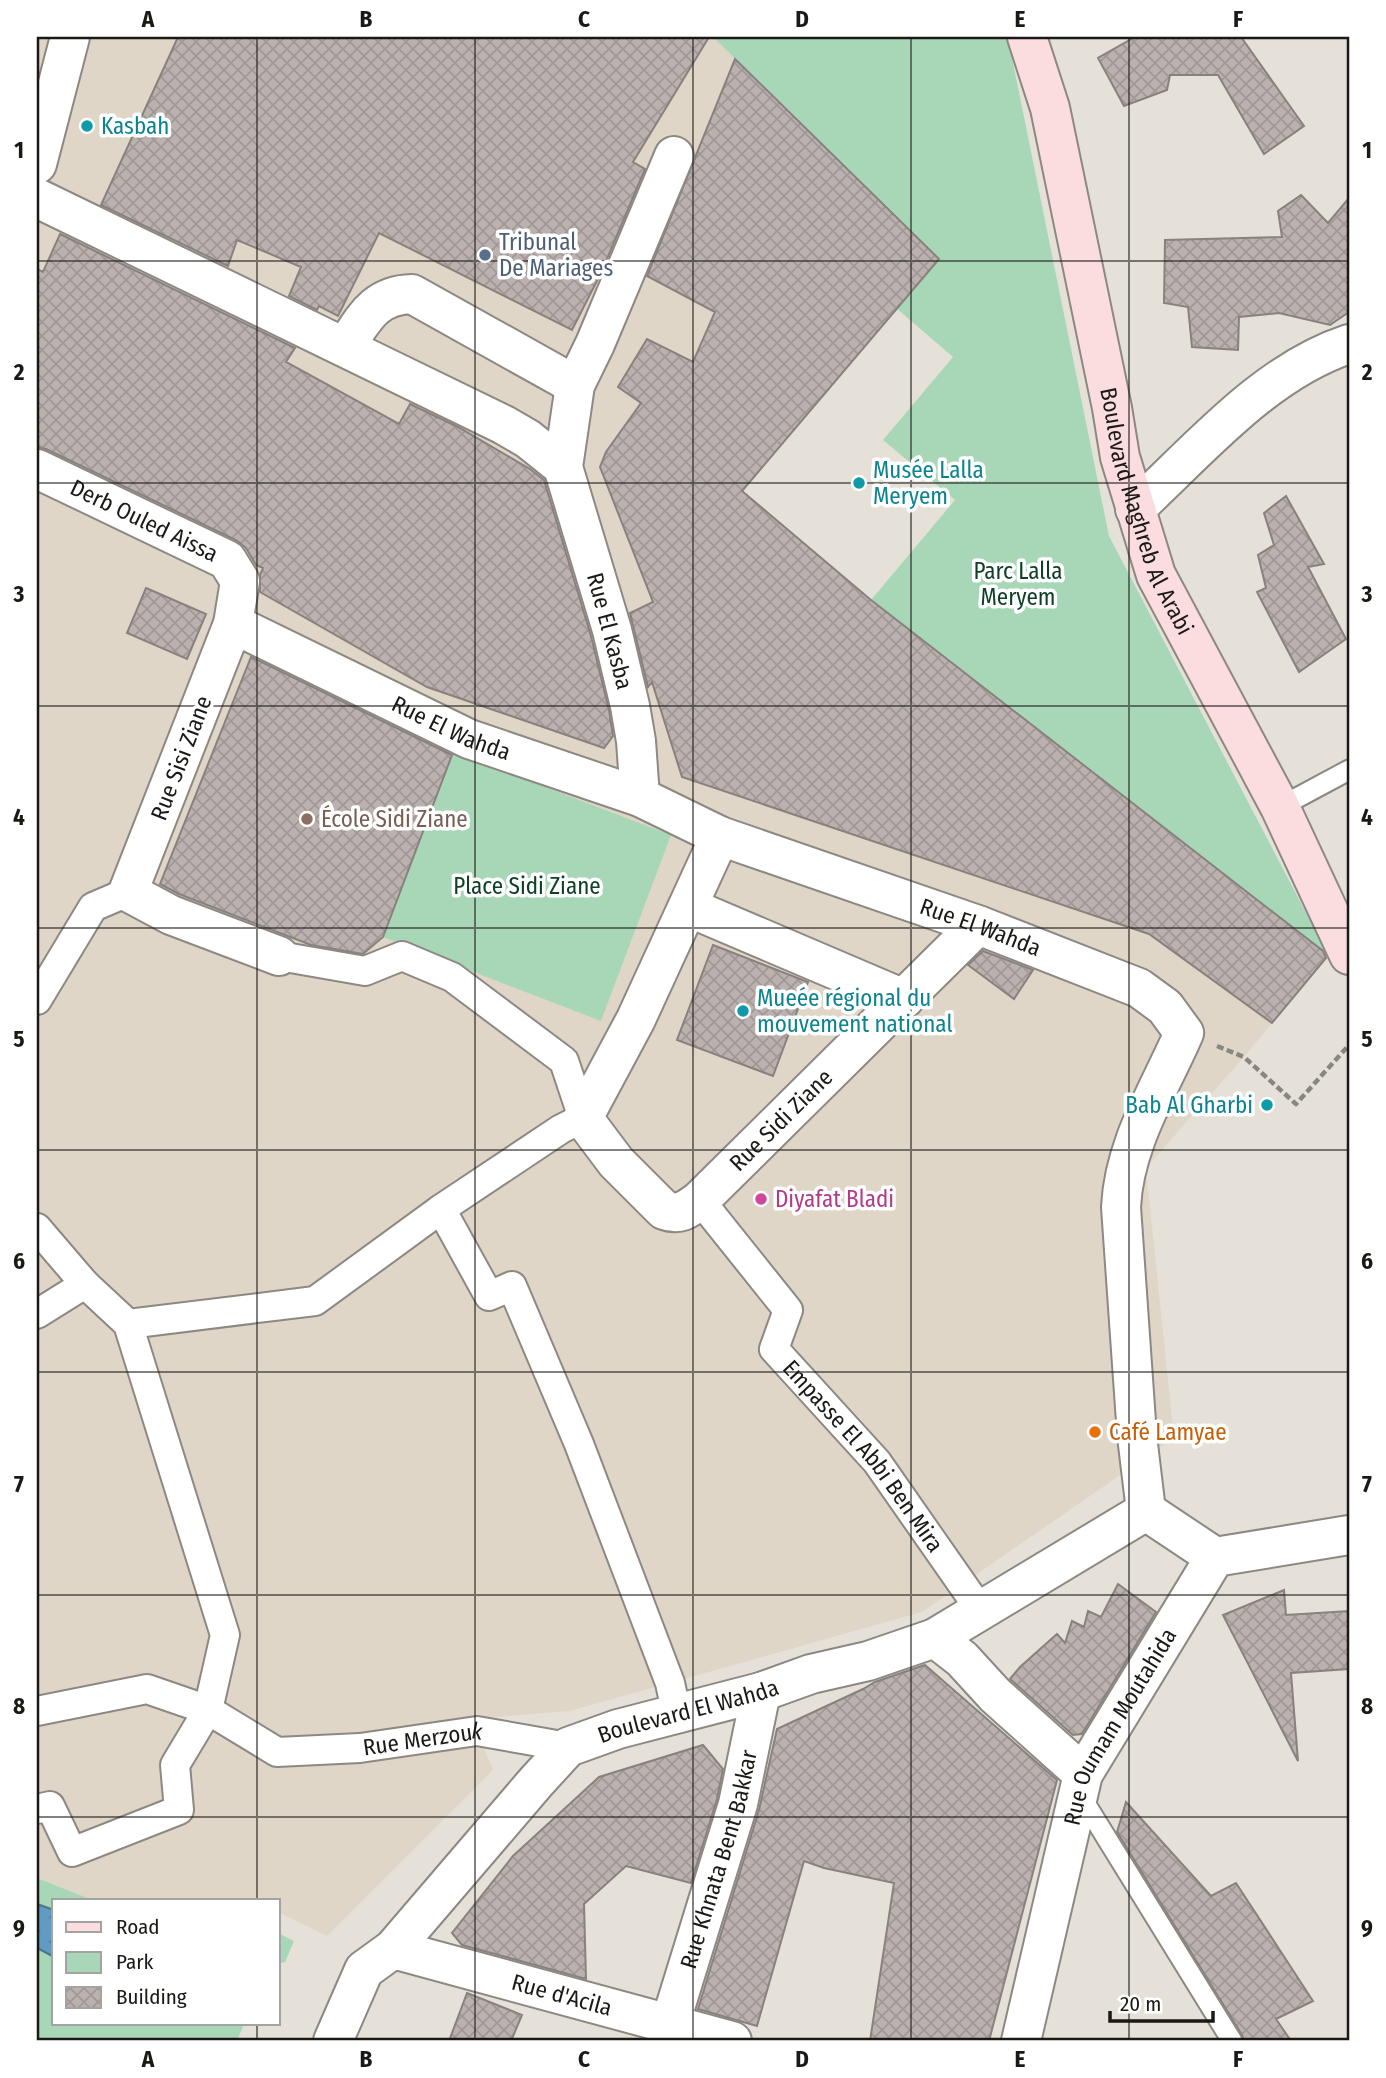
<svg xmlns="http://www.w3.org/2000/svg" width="1386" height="2078" font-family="'Fira Sans Condensed',sans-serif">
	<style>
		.built { fill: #dfd6c8 }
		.park { fill: #a8d7b8 }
		.water { fill: url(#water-ripples); stroke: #4b748f; stroke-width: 2 }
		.building { fill: url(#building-cross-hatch); stroke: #89817e; stroke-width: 2 }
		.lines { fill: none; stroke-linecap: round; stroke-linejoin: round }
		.service-casing { stroke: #8d8882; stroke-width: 23 }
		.pedestrian-casing { stroke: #8d8882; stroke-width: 32 }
		.minor-casing { stroke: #8d8882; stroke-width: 42 }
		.tertiary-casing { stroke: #8d8882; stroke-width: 42 }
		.secondary-casing { stroke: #8d8882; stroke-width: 42 }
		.path { stroke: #898680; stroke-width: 4.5; stroke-dasharray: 7 3.5; stroke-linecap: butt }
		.service { stroke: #fff; stroke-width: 19 }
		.pedestrian { stroke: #fff; stroke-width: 28 }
		.minor { stroke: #fff; stroke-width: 38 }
		.tertiary { stroke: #fff; stroke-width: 38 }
		.secondary { stroke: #fcdddf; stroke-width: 38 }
		.grid { fill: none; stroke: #1a1916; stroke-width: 2; stroke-opacity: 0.55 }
		.culture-dot { fill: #0f9aa8; stroke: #fff; stroke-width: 2.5 }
		.service-dot { fill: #5c6f8a; stroke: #fff; stroke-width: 2.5 }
		.education-dot { fill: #8d6e63; stroke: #fff; stroke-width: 2.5 }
		.hotel-dot { fill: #d1479c; stroke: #fff; stroke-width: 2.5 }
		.food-dot { fill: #e8710a; stroke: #fff; stroke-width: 2.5 }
		.labels { text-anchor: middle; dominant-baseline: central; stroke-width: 7; stroke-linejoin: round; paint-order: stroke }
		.culture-label { font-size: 23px; fill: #0d838f; stroke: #fff; text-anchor: start }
		.service-label { font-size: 23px; fill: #4e5e75; stroke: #fff; text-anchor: start }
		.street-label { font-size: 23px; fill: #1a1916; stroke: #fff }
		.park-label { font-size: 23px; fill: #0f4026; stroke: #fff }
		.education-label { font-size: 23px; fill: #785e54; stroke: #fff; text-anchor: start }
		.hotel-label { font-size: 23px; fill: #b23c85; stroke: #fff; text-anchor: start }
		.food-label { font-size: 23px; fill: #c56008; stroke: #fff; text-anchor: start }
		.neatline { fill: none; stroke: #1a1916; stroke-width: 2.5 }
		.grid-label { font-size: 23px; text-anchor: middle; font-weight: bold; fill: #1a1916 }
	</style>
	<defs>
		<pattern id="water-ripples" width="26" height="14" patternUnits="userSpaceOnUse" patternTransform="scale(1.75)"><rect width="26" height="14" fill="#609bc3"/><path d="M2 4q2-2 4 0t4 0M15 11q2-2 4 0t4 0" fill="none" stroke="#4e7e9d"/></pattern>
		<pattern id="building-cross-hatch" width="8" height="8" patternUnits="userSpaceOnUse" patternTransform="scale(1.75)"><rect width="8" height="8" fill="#bbb2af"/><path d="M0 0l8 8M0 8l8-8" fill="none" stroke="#a09896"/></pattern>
	</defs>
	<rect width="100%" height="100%" fill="#e5e1d9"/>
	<path class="built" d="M37 37H713L939 259 742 491 871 600 1328 955 1244 1057 1146 1168 1174 1438 922 1612 570 1711 472 1719 493 1770 327 1936 278 1912V1901H95L37 1878Z"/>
	<path class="park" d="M713 37H1005L1010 48 1109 536 1328 955 871 600 955 500 883 440 953 357 896 308 939 259Z
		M453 752 671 835 601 1021 383 937Z
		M37 1878 95 1901H54V1910L37 1904Z
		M278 1933 294 1941 285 1962 278 1964Z
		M37 1948 54 1957V2024H244L237 2041H37Z"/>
	<path class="water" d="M37 1904 54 1910V1957L37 1948Z"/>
	<path class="building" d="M178 37H709L633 162 645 169 601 273 572 330 379 233 338 316 319 306 317 310 289 296 301 267 237 240 228 266 101 205Z
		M1135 37H1241L1304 126 1264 154 1218 75H1170L1167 90 1124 106 1098 58Z
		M735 59 939 259 742 491 871 600 1323 951 1326 958 1272 1023 1149 934 682 777 652 682 648 687 630 613 653 602 600 467 606 452 641 403 618 387 647 339 693 362 715 312 647 276Z
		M1301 195 1328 223 1349 198V312L1330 325 1279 313 1239 317 1238 350 1192 347 1188 307 1164 303 1165 240 1282 237 1278 211Z
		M60 234 295 348 286 362 399 424 410 404 458 427 530 469 544 480 591 636 609 710 613 736 604 748 427 687 260 592V575L263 568 256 565 246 548 236 540 46 449 37 447V269L43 272Z
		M1286 496 1324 564 1308 567 1346 639 1299 672 1257 592 1266 588 1258 555 1274 545 1264 513Z
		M146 588 206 614 187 659 127 633Z
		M251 657 452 755 383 937 363 954 311 945 179 894 160 884Z
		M713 945 808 982 773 1076 677 1040Z
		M983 951 1033 970 1014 999 968 965Z
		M1118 1584 1156 1612 1082 1734 1073 1735 1010 1679 1020 1667 1057 1634 1065 1643 1072 1621 1084 1627 1088 1611 1101 1617Z
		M1284 1590 1286 1615 1349 1611V1669L1291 1673 1298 1761 1223 1615Z
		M925 1665 1057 1780 989 2041H870L894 1883 824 1868 804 1861 757 2026 698 2009 759 1810 777 1729 863 1689 875 1682Z
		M703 1745 723 1769 717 1799 691 1883 626 1866 584 1904 586 1979 462 1945 452 1933 513 1856 599 1777Z
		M1126 1802 1211 1896 1236 1883 1313 2001 1276 2019 1291 2041H1244L1242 2035 1117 1832Z
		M467 1993 522 2015 511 2041H449Z"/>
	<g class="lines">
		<g class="service-casing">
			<path id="service" d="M1280 807 1349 770
				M1080 1795 1232 2041"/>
		</g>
		<g class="pedestrian-casing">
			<g id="pedestrian">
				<path d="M37 1000 93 907 128 892"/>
				<path id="s1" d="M700 1200 788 1310 774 1349 877 1462 981 1611"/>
				<path d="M441 1209 489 1296 512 1286 579 1444 670 1683 677 1715"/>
				<path d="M37 1228 85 1284 128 1324 225 1635 208 1710 175 1765 179 1810 72 1852 50 1806 37 1809"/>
				<path d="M37 1314 85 1284"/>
				<path d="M128 1324 315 1301 441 1209 561 1129 583 1118 564 1061 452 977 402 956 365 971 279 956"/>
				<path id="s2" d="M37 1711 147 1689 208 1710 277 1752 360 1748 477 1731 568 1747"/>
			</g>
		</g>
		<g class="minor-casing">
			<g id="minor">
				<path d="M37 164 70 37"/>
				<path d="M37 198 504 425 528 439 563 467"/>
				<path d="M345 347C364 319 374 295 412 294L575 385"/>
				<path id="s3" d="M37 469 227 560 240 581 233 624 128 892 171 915 279 956"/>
				<path d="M1135 509C1199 450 1264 372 1349 344"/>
				<path id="s4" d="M233 624 469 739 640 797 720 836 978 925 1139 988 1165 1007 1184 1033C1159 1090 1124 1144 1121 1207L1137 1436 1146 1511 1215 1557"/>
				<path d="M640 797 636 741 630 706 612 630 563 467 575 385 595 344 674 156"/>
				<path id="s5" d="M720 836 636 1019 583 1118 616 1162 664 1210C680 1216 688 1209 700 1200L978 925"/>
				<path d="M688 907 904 999"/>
				<path d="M935 1638 962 1659 995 1695 1083 1774"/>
				<path id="s6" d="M393 1949 732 2041"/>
				<path id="s7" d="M670 2024 738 1804 761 1692"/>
				<path id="s8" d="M333 2041 364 1970 393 1949 536 1782 568 1747 618 1729 761 1692 811 1674 868 1661 935 1638 1146 1511"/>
			</g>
		</g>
		<g class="tertiary-casing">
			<g id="tertiary">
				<path id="s9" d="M1021 2041 1083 1774 1215 1557 1349 1535"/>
			</g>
		</g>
		<g class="secondary-casing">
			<g id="secondary">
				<path id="s10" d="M1027 37 1050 108 1112 408 1120 457 1156 575 1280 807 1349 955"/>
			</g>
		</g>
		<path class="path" d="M1217 1046 1244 1057 1296 1104 1349 1045"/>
		<use href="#service" class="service"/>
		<use href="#pedestrian" class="pedestrian"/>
		<use href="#minor" class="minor"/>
		<use href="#tertiary" class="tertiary"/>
		<use href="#secondary" class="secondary"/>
	</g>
	<path class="grid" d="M257 37V1901M475 37V2041M693 37V2041M911 37V2041M1129 37V2041M37 261H1349M37 483H1349M37 706H1349M37 928H1349M37 1150H1349M37 1372H1349M37 1595H1349M37 1817H1349M257 2024V2041"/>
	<g class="culture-dot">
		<circle cx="87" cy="126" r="7"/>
		<circle cx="859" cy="483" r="7"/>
		<circle cx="743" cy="1011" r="7"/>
		<circle cx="1267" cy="1105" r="7"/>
	</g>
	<circle class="service-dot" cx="485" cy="255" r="7"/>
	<circle class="education-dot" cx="307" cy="819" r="7"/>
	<circle class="hotel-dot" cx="761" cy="1199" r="7"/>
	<circle class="food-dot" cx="1095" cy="1432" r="7"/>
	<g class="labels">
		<g class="culture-label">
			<text x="101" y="126">Kasbah</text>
			<text x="873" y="470">Musée Lalla<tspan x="873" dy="26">Meryem</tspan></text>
			<text x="757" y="998">Mueée régional du<tspan x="757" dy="26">mouvement national</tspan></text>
			<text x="1253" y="1105" text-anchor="end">Bab Al Gharbi</text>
		</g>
		<g class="service-label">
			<text x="499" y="242">Tribunal<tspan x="499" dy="26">De Mariages</tspan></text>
		</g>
		<g class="street-label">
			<text stroke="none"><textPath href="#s10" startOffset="490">Boulevard Maghreb Al Arabi</textPath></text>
			<text stroke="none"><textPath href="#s3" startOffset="119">Derb Ouled Aissa</textPath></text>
			<text transform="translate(610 631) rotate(75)">Rue El Kasba</text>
			<text stroke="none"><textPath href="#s4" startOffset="242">Rue El Wahda</textPath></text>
			<text transform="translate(181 758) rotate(-69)">Rue Sisi Ziane</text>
			<text stroke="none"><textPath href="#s4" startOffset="808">Rue El Wahda</textPath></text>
			<text stroke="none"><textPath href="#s5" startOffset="590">Rue Sidi Ziane</textPath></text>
			<text stroke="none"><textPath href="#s1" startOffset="322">Empasse El Abbi Ben Mira</textPath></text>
			<text stroke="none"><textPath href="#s8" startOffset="506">Boulevard El Wahda</textPath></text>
			<text stroke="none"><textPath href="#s9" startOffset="332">Rue Oumam Moutahida</textPath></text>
			<text stroke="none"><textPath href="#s2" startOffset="404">Rue Merzouk</textPath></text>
			<text stroke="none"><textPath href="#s7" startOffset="172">Rue Khnata Bent Bakkar</textPath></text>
			<text stroke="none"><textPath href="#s6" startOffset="175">Rue d'Acila</textPath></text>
		</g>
		<g class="park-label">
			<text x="1018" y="571">Parc Lalla<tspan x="1018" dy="26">Meryem</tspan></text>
			<text x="527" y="886">Place Sidi Ziane</text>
		</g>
		<g class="education-label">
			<text x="321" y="819">École Sidi Ziane</text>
		</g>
		<g class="hotel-label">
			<text x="775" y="1199">Diyafat Bladi</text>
		</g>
		<g class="food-label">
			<text x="1109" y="1432">Café Lamyae</text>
		</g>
	</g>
	<rect width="1386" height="2078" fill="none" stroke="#ffffff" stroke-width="77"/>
	<rect x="52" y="1899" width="228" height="126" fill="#ffffff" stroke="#a3a3a2" stroke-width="2"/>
	<rect x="66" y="1922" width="35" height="10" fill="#fcdddf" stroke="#a3a3a2" stroke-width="2"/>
	<text x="116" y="1934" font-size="21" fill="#1a1916">Road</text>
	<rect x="66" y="1952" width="35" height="21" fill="#a8d7b8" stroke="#a3a3a2" stroke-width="2"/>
	<text x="116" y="1969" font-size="21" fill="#1a1916">Park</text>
	<rect x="66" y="1987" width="35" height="21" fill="url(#building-cross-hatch)" stroke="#a3a3a2" stroke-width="2"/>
	<text x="116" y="2004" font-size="21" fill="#1a1916">Building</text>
	<path d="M1110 2011v10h103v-10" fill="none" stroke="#1a1916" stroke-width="3.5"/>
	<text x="1120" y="2011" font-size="21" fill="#1a1916" stroke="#ffffff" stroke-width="5" paint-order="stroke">20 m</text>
	<rect x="38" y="38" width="1310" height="2001" class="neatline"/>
	<g class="grid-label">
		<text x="148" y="27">A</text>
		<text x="366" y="27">B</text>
		<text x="584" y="27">C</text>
		<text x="802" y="27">D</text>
		<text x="1020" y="27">E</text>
		<text x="1238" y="27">F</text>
		<text x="19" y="158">1</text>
		<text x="1367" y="158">1</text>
		<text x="19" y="380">2</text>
		<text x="1367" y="380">2</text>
		<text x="19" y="602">3</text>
		<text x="1367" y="602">3</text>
		<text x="19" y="825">4</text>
		<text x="1367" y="825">4</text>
		<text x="19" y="1047">5</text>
		<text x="1367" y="1047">5</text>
		<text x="19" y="1269">6</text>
		<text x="1367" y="1269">6</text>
		<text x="19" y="1492">7</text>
		<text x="1367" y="1492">7</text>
		<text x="19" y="1714">8</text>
		<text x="1367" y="1714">8</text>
		<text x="19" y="1936">9</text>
		<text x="1367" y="1936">9</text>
		<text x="148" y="2067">A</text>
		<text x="366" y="2067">B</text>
		<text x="584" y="2067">C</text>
		<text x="802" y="2067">D</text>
		<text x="1020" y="2067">E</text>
		<text x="1238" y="2067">F</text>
	</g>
</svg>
